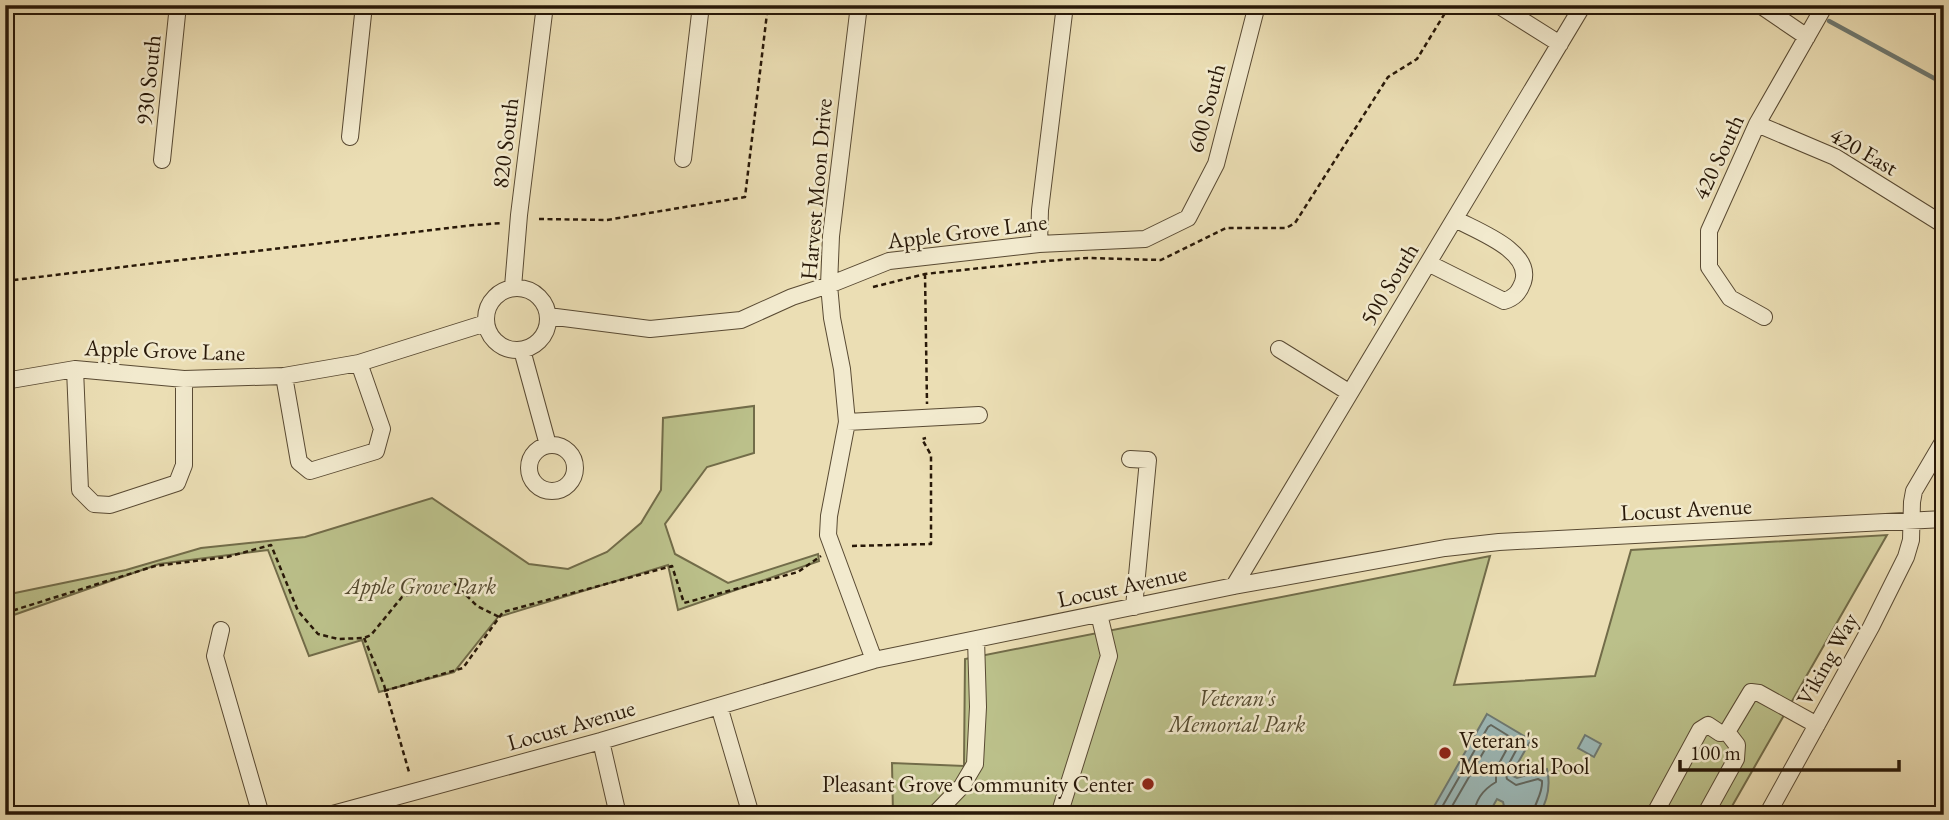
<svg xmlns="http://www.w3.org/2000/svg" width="1949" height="820" font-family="'EB Garamond',serif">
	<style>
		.green { fill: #bbc08a; stroke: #726c49; stroke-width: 2 }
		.water { fill: #9cb9b8; stroke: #6e7972; stroke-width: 2 }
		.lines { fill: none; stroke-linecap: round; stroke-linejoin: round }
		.shore { stroke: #626860; stroke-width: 2 }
		.stream { stroke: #6e7972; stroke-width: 4.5 }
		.minor-casing { stroke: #594a33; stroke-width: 18 }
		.path { stroke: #281808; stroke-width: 2.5; stroke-dasharray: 5 3.5; stroke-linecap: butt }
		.minor { stroke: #f2eace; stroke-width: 16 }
		.poi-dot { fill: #8f2418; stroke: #f2eace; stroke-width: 2.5 }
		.labels { text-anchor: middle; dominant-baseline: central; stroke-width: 5; stroke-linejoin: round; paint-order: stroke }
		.street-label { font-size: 23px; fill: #281808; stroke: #f2eace }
		.park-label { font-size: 23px; font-style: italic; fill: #544a2f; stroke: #f2eace }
		.poi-label { font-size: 23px; fill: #281808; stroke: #f2eace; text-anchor: start }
	</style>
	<rect width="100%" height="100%" fill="#ebdeb4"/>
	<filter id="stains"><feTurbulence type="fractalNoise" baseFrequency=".00286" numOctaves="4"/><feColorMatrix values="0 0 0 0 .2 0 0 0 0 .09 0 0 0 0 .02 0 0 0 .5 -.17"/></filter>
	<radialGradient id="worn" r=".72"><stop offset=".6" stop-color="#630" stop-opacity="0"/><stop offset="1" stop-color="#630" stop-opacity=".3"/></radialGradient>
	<path class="green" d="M754 406V453L707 467 665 524 675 554 728 583 818 554 819 561 678 610 668 565 498 617 454 672 379 692 362 640 309 656 268 550 159 564 5 618V595L10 594 126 570 201 548 305 537 432 498 529 564 568 569 607 552 641 523 661 490 663 418Z
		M1887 535 1727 815H893L892 763 964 766 965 659 1490 556 1454 685 1595 676 1631 550Z"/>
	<path class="water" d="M1487 714 1531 740 1511 775 1517 778 1547 769C1551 786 1548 800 1539 815H1506L1503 802 1497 799 1488 815H1441L1432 810Z
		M1585 735 1601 744 1594 757 1578 748Z"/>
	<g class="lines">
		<path class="shore" d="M1442 815V807L1488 727 1491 725 1520 743 1505 771 1507 779 1516 785 1538 779 1542 781C1543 794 1534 803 1533 815
			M1451 815V808L1491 739 1495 737 1507 744 1508 747 1496 769V782C1484 789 1475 800 1474 815"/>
		<path class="stream" d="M1829 21 1941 82"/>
		<g class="minor-casing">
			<path id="minor" d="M859 5 831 236 829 285 832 318 842 369 847 422 829 516 828 535 874 660
				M1498 5 1560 44
				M1760 5 1807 37
				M1757 124 1835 157 1944 225
				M350 137 364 5
				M683 159 701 5
				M162 160 178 5
				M1039 244 1040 210 1065 5
				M1428 263 1504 301C1514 298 1519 293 1523 282 1533 251 1477 231 1455 219
				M513 287 519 215 545 5
				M486 319a31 31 0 1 1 62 0a31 31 0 1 1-62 0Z
				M548 316 650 329 741 320 792 297 829 285 889 261 1039 244 1145 239 1188 218 1216 164 1257 5
				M1764 317 1730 298 1709 267V231L1757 124 1825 5
				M1279 349 1350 393
				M522 350 548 445
				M75 369 80 490 94 504 110 505 177 483 184 465V379
				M284 376 299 462 310 471 376 451 382 429 359 363
				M5 381 75 369 184 379 284 376 359 363 486 323
				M847 422 979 415
				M529 468a23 23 0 1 1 46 0a23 23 0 1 1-46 0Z
				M1130 459 1148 460 1134 607
				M1234 586 1583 5
				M221 630 215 656 261 815
				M719 706 751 815
				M601 741 618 815
				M329 815 601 741 874 660 1234 586 1445 548 1499 542 1944 519
				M934 815 962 786 975 764 978 707 976 639
				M1059 815 1109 656 1099 614
				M1654 815 1700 730 1708 725 1720 733 1727 732 1751 692 1759 693 1817 725
				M1705 815 1736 759 1737 745 1727 732
				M1767 815 1871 627 1906 557 1911 540 1912 502 1914 491 1944 440"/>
		</g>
		<path class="path" d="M539 219 607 220 745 197 768 5
			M925 274 927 404
			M5 281 474 225 502 223
			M873 287 925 274 1047 261 1088 258 1161 260 1226 228H1286L1295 223 1388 77 1417 59 1450 5
			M852 546 931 544V455L922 439 926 438
			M5 613 155 566 227 557 271 545 298 611 318 634 338 639 364 638 371 635 402 597 453 582 477 606 499 617
			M364 638 384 685 409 772
			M384 691 463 668 503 612 672 566 684 603 798 572 821 556"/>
		<use href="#minor" class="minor"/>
	</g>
	<g class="poi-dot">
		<circle cx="1445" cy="753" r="7"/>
		<circle cx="1148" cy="784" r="7"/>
	</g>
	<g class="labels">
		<g class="street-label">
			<text transform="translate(148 80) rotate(-84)">930 South</text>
			<text transform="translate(1206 108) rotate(-75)">600 South</text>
			<text transform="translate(505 143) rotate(-83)">820 South</text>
			<text transform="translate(1864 151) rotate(30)">420 East</text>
			<text transform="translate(1718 157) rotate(-65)">420 South</text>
			<text transform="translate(816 189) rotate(-85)">Harvest Moon Drive</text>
			<text transform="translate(967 231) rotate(-7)">Apple Grove Lane</text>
			<text transform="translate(1389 284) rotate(-59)">500 South</text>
			<text transform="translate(165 350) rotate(2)">Apple Grove Lane</text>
			<text transform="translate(1686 509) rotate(-3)">Locust Avenue</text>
			<text transform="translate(1122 586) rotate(-12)">Locust Avenue</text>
			<text transform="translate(1827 659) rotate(-61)">Viking Way</text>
			<text transform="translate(571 725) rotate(-16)">Locust Avenue</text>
		</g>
		<g class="park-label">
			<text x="421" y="586">Apple Grove Park</text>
			<text x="1237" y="698">Veteran's<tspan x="1237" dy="26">Memorial Park</tspan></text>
		</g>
		<g class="poi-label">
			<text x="1459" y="740">Veteran's<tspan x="1459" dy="26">Memorial Pool</tspan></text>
			<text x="1134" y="784" text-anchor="end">Pleasant Grove Community Center</text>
		</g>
	</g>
	<rect width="1949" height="820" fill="none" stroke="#ebdeb4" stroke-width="28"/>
	<rect x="7" y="7" width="1935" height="806" fill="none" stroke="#281808" stroke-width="3.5"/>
	<rect x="14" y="14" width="1921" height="792" fill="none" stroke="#281808" stroke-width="2"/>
	<path d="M1680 760v10h219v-10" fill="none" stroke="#281808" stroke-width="3.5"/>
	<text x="1690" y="760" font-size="21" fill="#281808" stroke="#f2eace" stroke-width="5" paint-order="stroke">100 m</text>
	<rect width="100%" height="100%" filter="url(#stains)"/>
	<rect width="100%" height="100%" fill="url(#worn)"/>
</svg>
